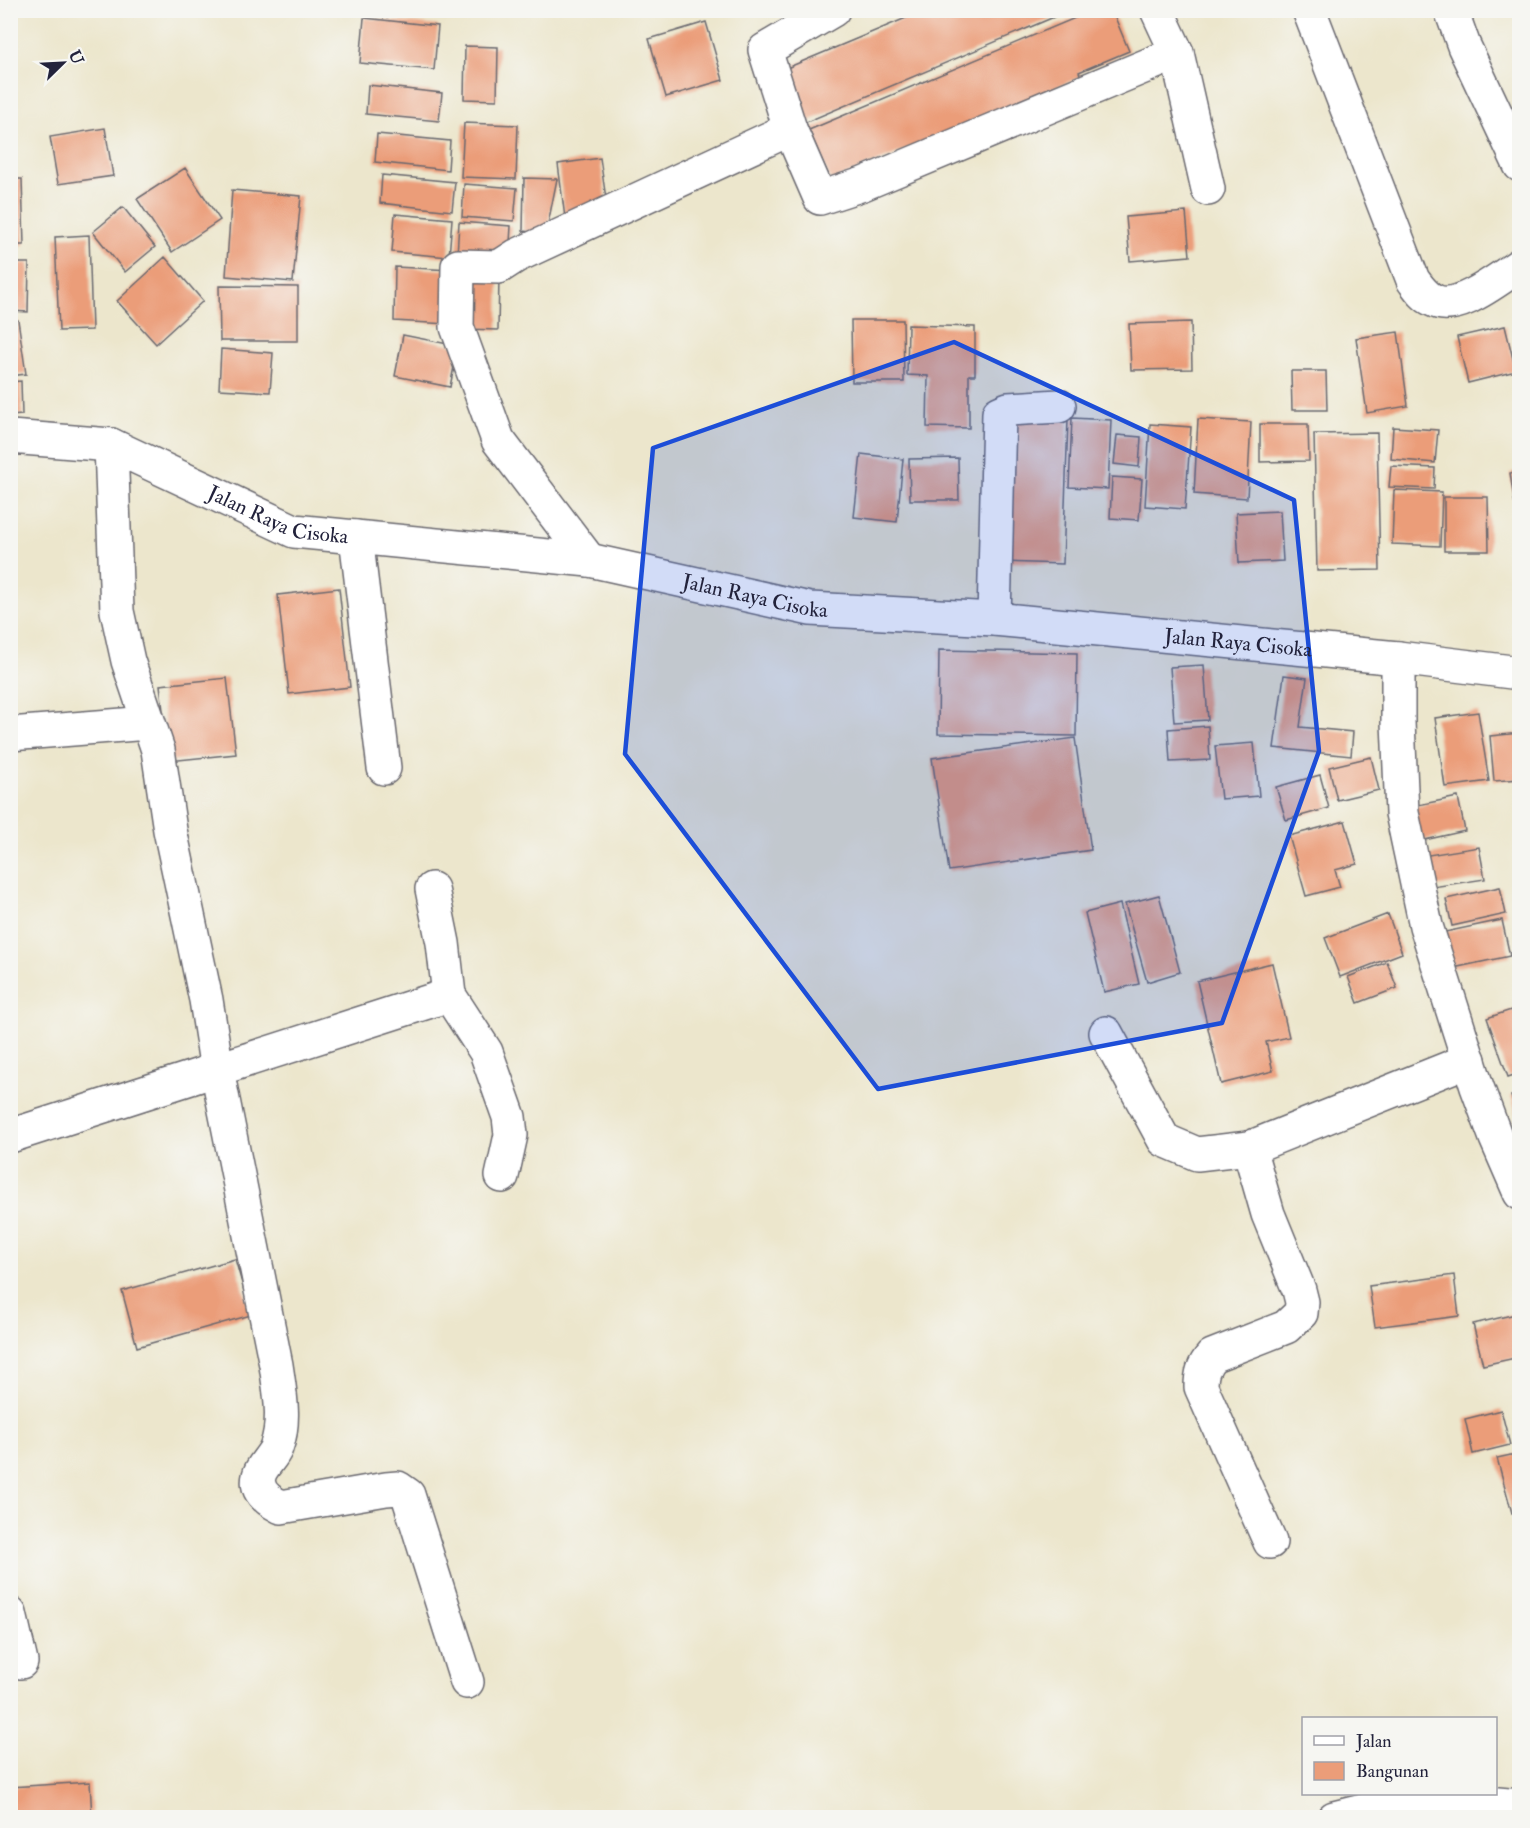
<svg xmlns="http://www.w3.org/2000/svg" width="1530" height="1828" font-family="'IM FELL Double Pica',serif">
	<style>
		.building { fill: #eb9d79 }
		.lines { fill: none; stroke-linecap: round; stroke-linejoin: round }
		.minor-casing { stroke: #69676e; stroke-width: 36 }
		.minor { stroke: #fff; stroke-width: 33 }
		.marked { fill: #1d4ed8; fill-opacity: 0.2; stroke: #1d4ed8; stroke-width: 4.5; stroke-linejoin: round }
		.labels { text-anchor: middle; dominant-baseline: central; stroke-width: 4.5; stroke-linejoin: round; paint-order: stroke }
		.street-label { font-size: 21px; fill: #22223b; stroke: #f6f6f2 }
	</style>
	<rect width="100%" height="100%" fill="#f6f6f2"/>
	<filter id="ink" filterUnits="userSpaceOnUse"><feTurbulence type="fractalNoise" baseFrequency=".0167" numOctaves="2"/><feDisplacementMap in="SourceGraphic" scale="12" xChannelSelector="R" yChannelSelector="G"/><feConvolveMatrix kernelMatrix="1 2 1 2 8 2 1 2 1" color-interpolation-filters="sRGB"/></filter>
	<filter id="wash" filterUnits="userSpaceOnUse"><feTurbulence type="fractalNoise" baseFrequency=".008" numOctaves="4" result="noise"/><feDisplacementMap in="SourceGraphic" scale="24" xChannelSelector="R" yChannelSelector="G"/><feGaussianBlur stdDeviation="1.35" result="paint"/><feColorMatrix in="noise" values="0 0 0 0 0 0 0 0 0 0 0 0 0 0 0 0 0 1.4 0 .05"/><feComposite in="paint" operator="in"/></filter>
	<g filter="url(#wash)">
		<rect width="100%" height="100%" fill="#ece6cc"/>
		<g id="blocks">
			<path class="building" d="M925 10H1056L1052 12 1054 17 804 123 782 70Z
				M1094 10H1112L1129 51 1079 72 1081 77 831 181 809 130Z
				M364 18 438 26 434 70 360 63Z
				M706 22 723 80 666 97 649 39Z
				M465 46 498 47 497 100 464 99Z
				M368 85 442 93 439 121 366 114Z
				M464 123 518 125 516 179 461 177Z
				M105 128 113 176 58 184 50 137Z
				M377 134 450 141 448 170 375 162Z
				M600 158 608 212 565 218 558 164Z
				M185 168 220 220 172 252 137 199Z
				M382 175 455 182 452 211 380 203Z
				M524 178 557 179 546 234 523 231Z
				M10 179H22L24 245H10Z
				M464 184 517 188 514 221 462 217Z
				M232 190 301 196 293 282 226 276Z
				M123 207 155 247 125 272 93 232Z
				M1186 212 1190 256 1130 261 1126 217Z
				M395 214 452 219 449 257 392 252Z
				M459 222 511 226 509 259 457 256Z
				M89 235 92 330 59 331 55 237Z
				M165 257 203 301 156 344 117 301Z
				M10 263H29L28 312 10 311Z
				M395 267 451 270 448 324 394 321Z
				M466 276 499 277 498 330 465 329Z
				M219 286 298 287V341H220Z
				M18 320 26 374 10 376V321Z
				M851 320H903L904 382H852Z
				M1191 322 1192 369 1131 370 1129 324Z
				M908 325 975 327V375H969V428L927 427 928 376 907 375Z
				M1505 326 1516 371 1468 383 1457 337Z
				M1398 332 1408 406 1367 413 1356 338Z
				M403 335 458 346 450 387 395 376Z
				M221 349 273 353 270 392 219 389Z
				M1291 371H1326L1327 410H1292Z
				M21 381 22 415 10 416V382Z
				M1009 417 1068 419 1063 564 1004 562Z
				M1072 418 1111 420 1108 489 1069 487Z
				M1198 419 1251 422 1247 498 1194 494Z
				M1150 424 1191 427 1185 509 1145 506Z
				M1260 424H1308L1309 461 1260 462Z
				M1393 427 1438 430 1435 463 1391 459Z
				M1377 433 1380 570 1317 571 1314 434Z
				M1117 435 1141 437 1139 467 1114 464Z
				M861 454 903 459 897 522 854 517Z
				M958 458 959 500H910L909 459Z
				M1391 466 1435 468 1434 489 1389 487Z
				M1520 471V505L1515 506 1510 473Z
				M1112 477 1142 479 1139 520 1110 518Z
				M1394 490 1442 492 1440 546 1392 544Z
				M1444 497H1488L1489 551H1444Z
				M1520 509V530H1518L1515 510Z
				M1280 511 1283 561 1239 563 1236 513Z
				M339 588 350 687 289 694 278 595Z
				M939 650 1077 653 1076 736 938 734Z
				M1204 665 1208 720 1174 722 1170 667Z
				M1284 675 1307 678 1300 727 1353 732 1351 756 1274 748Z
				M227 678 236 754 169 761 160 685Z
				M1478 712 1489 781 1445 787 1435 718Z
				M1208 726 1210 760 1170 762 1168 729Z
				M1520 733V779L1494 781 1490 736Z
				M1075 738 1091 850 949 871 932 758Z
				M1254 743 1259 796 1221 799 1215 746Z
				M1371 757 1379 790 1337 800 1329 767Z
				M1320 775 1329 808 1286 820 1276 787Z
				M1458 797 1465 831 1420 841 1413 806Z
				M1345 821 1357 864 1335 870 1340 887 1306 896 1289 836Z
				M1479 847 1485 879 1433 887 1428 855Z
				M1500 887 1506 914 1452 926 1446 899Z
				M1159 895 1180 972 1147 982 1125 904Z
				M1120 904 1139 984 1104 992 1085 913Z
				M1388 914 1402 953 1340 977 1325 938Z
				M1502 920 1510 956 1453 968 1445 932Z
				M1387 962 1397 988 1358 1003 1348 977Z
				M1272 963 1289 1037 1266 1042 1273 1071 1221 1084 1197 981Z
				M1520 1007V1073L1508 1077 1487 1018Z
				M1520 1093V1120H1519L1511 1096Z
				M235 1259 251 1315 137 1347 122 1291Z
				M1454 1275 1459 1316 1375 1327 1369 1286Z
				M1520 1313V1357L1483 1365 1473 1324Z
				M1501 1410 1510 1445 1473 1454 1465 1419Z
				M1520 1453V1511L1512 1513 1497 1458Z
				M90 1782 92 1818H10V1787Z"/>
		</g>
	</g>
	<g filter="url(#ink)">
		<use href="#blocks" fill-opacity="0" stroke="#69676e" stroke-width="1.5"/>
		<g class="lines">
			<g class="minor-casing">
				<g id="minor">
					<path d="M833 10 765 50 790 129 820 198 863 184 1177 53"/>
					<path d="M1157 10 1177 53 1208 189"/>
					<path d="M1309 10 1413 280C1419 288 1424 296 1433 300 1457 314 1499 278 1520 265"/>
					<path d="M1451 10 1464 46 1520 165"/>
					<path id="s1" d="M10 437 111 445 294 531 589 560 810 609 994 619 1398 658 1520 673"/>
					<path d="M111 445 117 611 128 661 158 750 170 830 206 1000 217 1070 276 1365C280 1393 286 1421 276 1448 272 1458 261 1466 259 1476 255 1492 269 1501 281 1507L386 1489 398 1488 408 1495 467 1682"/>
					<path d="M356 537 384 768"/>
					<path d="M589 560 498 440 457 327 458 266 499 267 516 256 790 129"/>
					<path d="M994 619 999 413 1008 409 1059 406"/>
					<path d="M1398 658V722L1402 813 1426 926 1477 1087 1496 1138 1520 1193"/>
					<path d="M10 734 148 723"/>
					<path d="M432 889 443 943 449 995 486 1052 509 1117 511 1135 502 1176"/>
					<path d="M1106 1033 1164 1140 1197 1154 1249 1148 1469 1060"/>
					<path d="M10 1136 449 995"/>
					<path d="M1249 1148 1268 1214 1299 1290 1302 1302 1301 1313 1286 1327 1212 1356C1203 1366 1201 1374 1201 1387L1270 1542"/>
					<path d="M10 1614 21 1662"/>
					<path d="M1334 1818 1419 1797 1520 1806"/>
				</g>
			</g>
			<use href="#minor" class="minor"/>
		</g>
	</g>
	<path class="marked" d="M954 342 1294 500 1319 751 1222 1023 878 1089 625 754 653 448Z"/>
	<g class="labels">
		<g class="street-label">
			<text stroke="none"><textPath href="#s1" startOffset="284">Jalan Raya Cisoka</textPath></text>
			<text stroke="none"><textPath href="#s1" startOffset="770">Jalan Raya Cisoka</textPath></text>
			<text stroke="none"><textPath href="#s1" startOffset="1256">Jalan Raya Cisoka</textPath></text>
		</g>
	</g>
	<rect width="1530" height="1828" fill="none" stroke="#f6f6f2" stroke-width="36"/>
	<rect x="1302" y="1717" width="195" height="78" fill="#f6f6f2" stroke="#a1a1a9" stroke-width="1.5"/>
	<rect x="1314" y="1736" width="30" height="9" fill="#ffffff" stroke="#a1a1a9" stroke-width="1.5"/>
	<text x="1356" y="1747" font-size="18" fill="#22223b">Jalan</text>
	<rect x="1314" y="1762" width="30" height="18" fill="#eb9d79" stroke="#a1a1a9" stroke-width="1.5"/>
	<text x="1356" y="1777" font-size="18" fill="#22223b">Bangunan</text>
	<g transform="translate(63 63) rotate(66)" stroke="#f6f6f2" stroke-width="4.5" paint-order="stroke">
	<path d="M0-4.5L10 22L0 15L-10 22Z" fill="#22223b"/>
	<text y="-9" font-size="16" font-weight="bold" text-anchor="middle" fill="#22223b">U</text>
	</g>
</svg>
